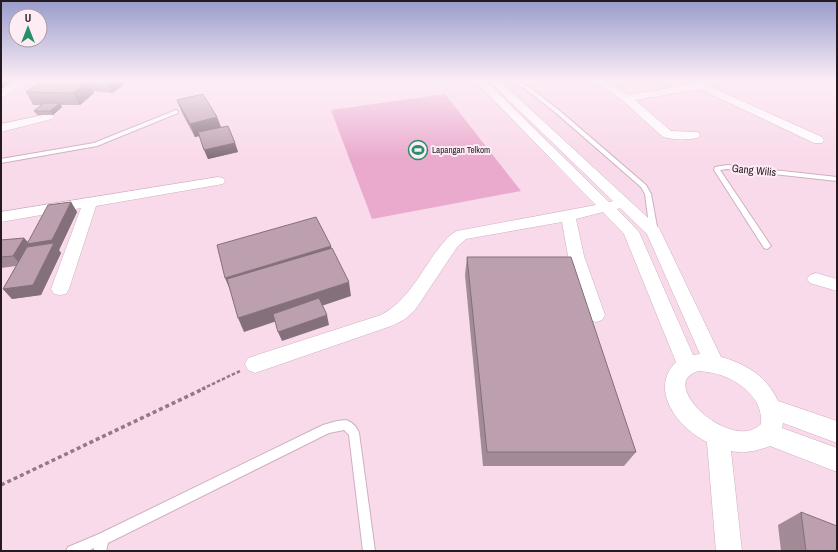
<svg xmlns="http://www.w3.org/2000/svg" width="838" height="552" font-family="'Archivo Narrow',sans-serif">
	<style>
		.green { fill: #eaaacd }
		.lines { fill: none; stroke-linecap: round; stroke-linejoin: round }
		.service-casing { stroke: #cdb0bf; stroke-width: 2 }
		.minor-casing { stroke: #cdb0bf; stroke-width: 1 }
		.path-far1 { stroke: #8f7a85; stroke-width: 2.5; stroke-dasharray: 3.5 2; stroke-linecap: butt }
		.path { stroke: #8f7a85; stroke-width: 3.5; stroke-dasharray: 4 3; stroke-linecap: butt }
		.service { fill: #fff; fill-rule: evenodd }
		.minor { fill: #fff; fill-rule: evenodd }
		.wall { fill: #a28a96 }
		.shaded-wall { fill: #84707a }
		.building { fill: #bca0af; stroke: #84707a }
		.labels { text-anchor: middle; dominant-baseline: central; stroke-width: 4; stroke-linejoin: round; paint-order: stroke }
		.far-poi-label { font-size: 9px; fill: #251a20; stroke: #feecf5; text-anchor: start }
		.street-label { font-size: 11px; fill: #251a20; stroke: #feecf5 }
	</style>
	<rect width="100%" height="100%" fill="#f9daea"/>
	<path class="green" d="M445 94 521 191 372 219 331 110Z"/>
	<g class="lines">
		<g class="service-casing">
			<path id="service" d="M507 81H514L528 86 560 111 646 185 651 194 658 232 657 234H654L650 232 645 194 641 187 556 113 524 88Z
				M176 110 178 111V113L97 146 1 163V159L94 143Z
				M727 165 837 177V181L727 169 720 170 771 246 767 249 764 248 714 170 715 167Z
				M346 420C352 422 357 427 359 433L375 551H363L349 435 344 430 329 433 108 543 106 551H94V548L88 551H66L68 547 99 534 323 425 337 421Z"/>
		</g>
		<g class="minor-casing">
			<path id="minor" d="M14 81H26L5 96 1 97V89Z
				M475 81H486L609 202 613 201 489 81H500L659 228 721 357C747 364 767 377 778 401L837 421V443L783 423 782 428 837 448V472L770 446C756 451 746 454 731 451L742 551H716L707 442C679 429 648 390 676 362L624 234 603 212 576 219 584 256 605 315 602 320 596 322 590 320 587 315 568 256 562 222 466 239 457 247 415 310 405 319 394 325 255 373 248 370 245 364 248 358 381 315C406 302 419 276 435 253 442 245 447 236 457 231L596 205ZM620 208 647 234 700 354 693 355 639 232 617 209ZM699 371C723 373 744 382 757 403 760 410 762 417 761 424 732 454 654 382 699 371Z
				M593 81H605L628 95 698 83 703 81H717L709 86 822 137 824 140 822 143H814L700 89 635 100 671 131 698 132 700 135 698 138C687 140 674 140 663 137L622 100Z
				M48 114 52 115 54 117 52 119 1 132V124Z
				M218 177 223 178 225 181 223 184 96 206 69 289 66 294 60 295 54 294 51 289 81 208 1 222V212Z
				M816 273 837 279V291L810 283 807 279 810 275Z"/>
		</g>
		<path class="path-far1" d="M202 389 240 371"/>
		<path class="path" d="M1 485 205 388"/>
		<use href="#service" class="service"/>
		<use href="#minor" class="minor"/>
	</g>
	<path class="wall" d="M41 81H123L124 85 112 93 93 91 94 93 80 105H61L62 107 53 115H37L34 111 41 105H33L26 92Z
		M177 100 217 117 221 127 235 143 238 152 208 159 200 136 195 137 182 113Z
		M71 202 77 212 59 250 61 253 41 295 12 299 3 289 16 266 1 268V240L24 238 27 242Z
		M467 257 636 452 624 466H483L465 275Z
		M801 512 837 551H781L778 525Z"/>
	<path class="shaded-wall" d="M1 81H11V82L1 89Z
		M87 81 94 93 80 105 73 93Z
		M106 81H123L124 85 112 93Z
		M60 103 62 107 53 115 50 111Z
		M217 117 222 130 195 137 190 124Z
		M235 143 238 152 208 159 204 150Z
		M71 202 77 212 59 250 61 253 41 295 12 299 3 289 21 265 13 256 24 238 29 243Z
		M331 246 333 260 231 292 225 278Z
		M349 282 351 296 244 332 238 318Z
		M327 315 329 325 282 341 278 332Z"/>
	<path class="building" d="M41 81H87L73 93 26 92Z
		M203 94 217 117 190 124 177 100Z
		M44 103H60L50 111H34Z
		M228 126 235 143 204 150 198 132Z
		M71 202 52 240 27 244 48 205Z
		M316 217 331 246 225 278 217 245Z
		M24 238 13 256 1 257V240Z
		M54 243 33 285 3 289 27 247Z
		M332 248 349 282 238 318 227 279Z
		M467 257H571L636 452H487Z
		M319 298 327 315 278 332 273 314Z
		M801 512 837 526V551H806Z"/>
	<linearGradient id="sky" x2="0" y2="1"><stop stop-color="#989bcb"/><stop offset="0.51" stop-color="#fceef6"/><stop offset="1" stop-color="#fceef6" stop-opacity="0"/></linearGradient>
	<rect width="838" height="158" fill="url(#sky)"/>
	<defs>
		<g id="stadium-ring" transform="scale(1)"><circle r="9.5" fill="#feecf5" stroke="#298f6b" stroke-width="1.5"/><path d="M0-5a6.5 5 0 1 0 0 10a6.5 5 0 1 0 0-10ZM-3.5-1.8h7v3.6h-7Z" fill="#298f6b"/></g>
	</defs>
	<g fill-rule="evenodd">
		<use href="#stadium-ring" x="418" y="150"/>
	</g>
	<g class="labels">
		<g class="far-poi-label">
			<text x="432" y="150">Lapangan Telkom</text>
		</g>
		<g class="street-label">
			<text transform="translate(754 170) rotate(6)">Gang Wilis</text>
		</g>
	</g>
	<rect width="838" height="552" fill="none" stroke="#251a20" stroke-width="4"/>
	<g transform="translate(28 28)"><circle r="19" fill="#feecf5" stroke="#a798a0"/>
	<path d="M0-3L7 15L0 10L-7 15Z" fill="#298f6b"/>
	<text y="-6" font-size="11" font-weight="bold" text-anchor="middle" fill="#251a20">U</text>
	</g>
</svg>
